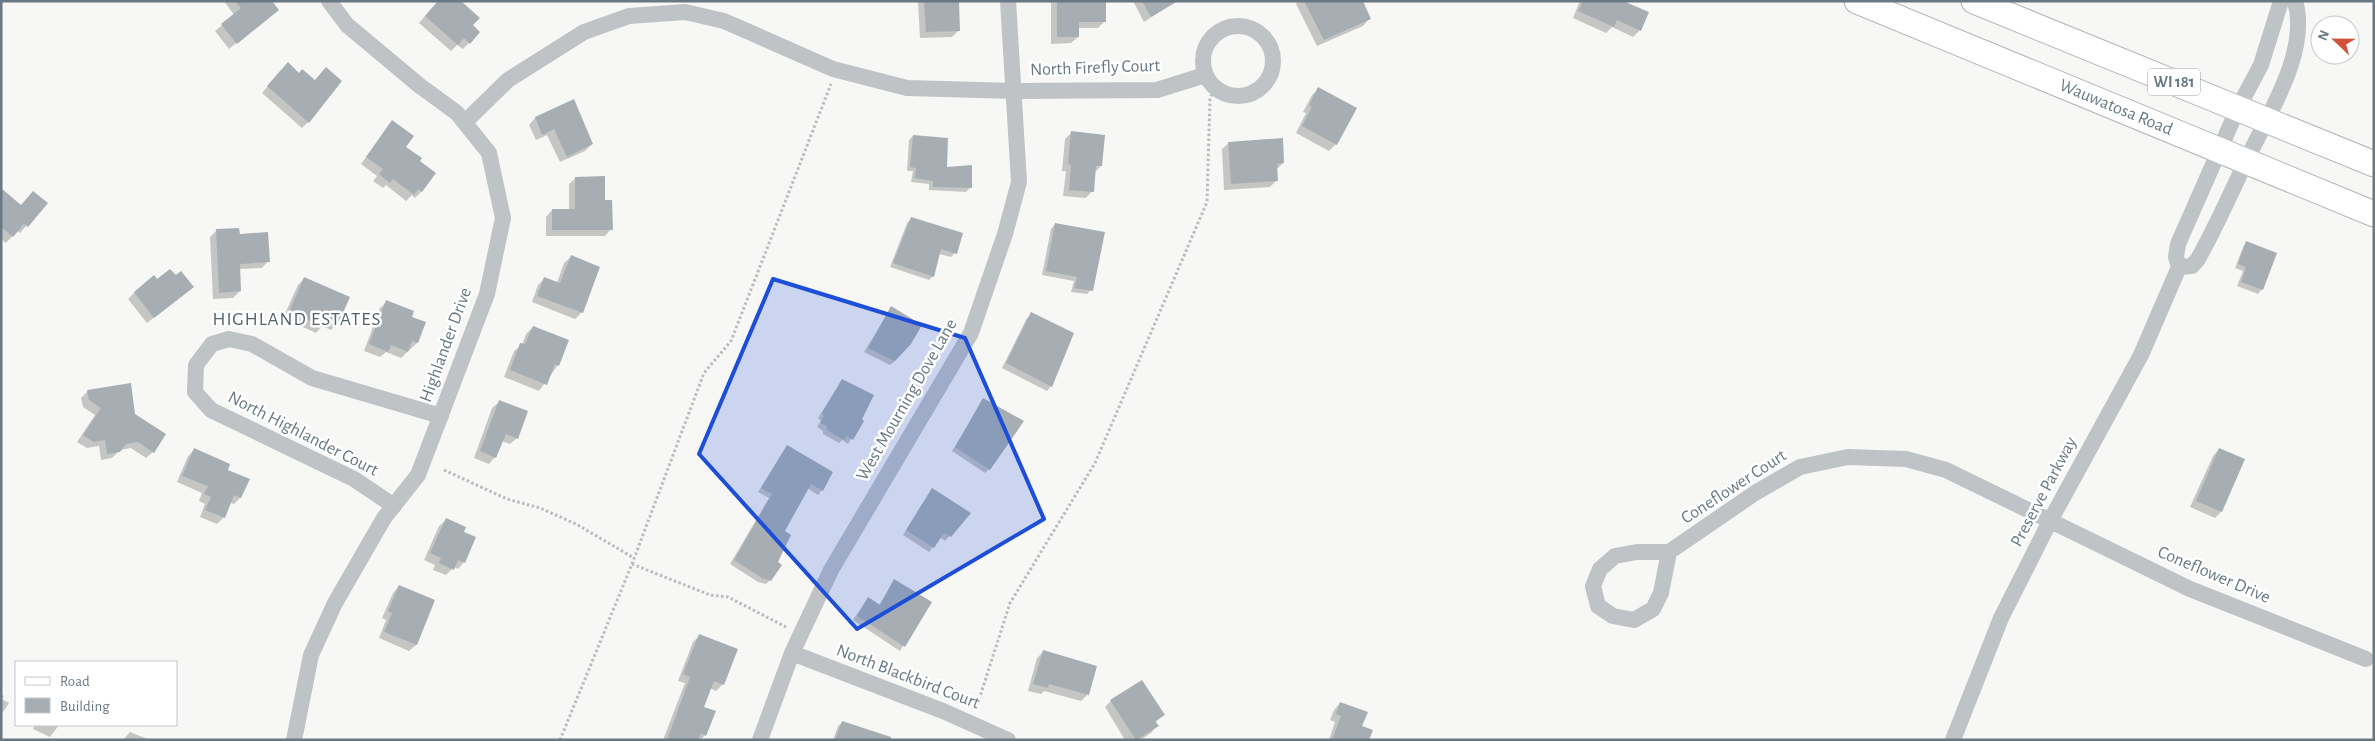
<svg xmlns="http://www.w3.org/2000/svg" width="2375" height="741" font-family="'Alegreya Sans',sans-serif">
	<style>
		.shadow { fill: #0003 }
		.building { fill: #a7aeb3 }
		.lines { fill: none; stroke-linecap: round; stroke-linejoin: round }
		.primary-casing { stroke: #b2b7ba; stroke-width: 27 }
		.path { stroke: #b9bcbe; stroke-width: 3; stroke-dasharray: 2.5 2.5; stroke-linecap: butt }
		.street { stroke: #bfc3c6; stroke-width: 16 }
		.primary { stroke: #fff; stroke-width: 25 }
		.marked { fill: #1d4ed8; fill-opacity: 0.2; stroke: #1d4ed8; stroke-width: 4; stroke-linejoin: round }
		.labels { text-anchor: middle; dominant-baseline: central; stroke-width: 5; stroke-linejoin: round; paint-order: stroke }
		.shield { fill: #fff; stroke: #96a1a8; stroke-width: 1 }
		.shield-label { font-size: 16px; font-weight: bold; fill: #697983 }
		.street-label { font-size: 18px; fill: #697983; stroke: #fff }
		.neighbourhood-label { font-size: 19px; letter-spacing: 1px; fill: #566269; stroke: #fff }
	</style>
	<rect width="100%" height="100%" fill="#f7f7f5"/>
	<path class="shadow" d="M224 1H270V16L229 49 215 31 234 15Z
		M438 1 471 25 469 43 463 49 457 45 451 51 419 23Z
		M918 1H958L959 30 952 37 920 38Z
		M1051 1H1104V22L1098 28H1078V37L1071 43 1051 44Z
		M1133 1H1176L1144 22Z
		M1298 1H1361L1369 19 1363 26 1317 46 1296 4Z
		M1580 1H1620L1640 30 1633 37 1612 27 1606 33 1573 18Z
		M281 70 308 122 302 128 262 93Z
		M1318 89 1336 144 1329 151 1296 133 1306 113 1303 112 1312 95Z
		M573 101 592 144 585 151 560 162 547 135 536 140 529 125 535 118Z
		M392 122 405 147 418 162 422 191 415 198 412 195 406 201 386 185 383 188 373 181 377 176 361 164Z
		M1071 133 1101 166 1094 173 1092 191 1086 198 1063 196 1066 171H1062L1065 139Z
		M913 136 946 169 970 188 966 192 929 190V184L911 182 913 171H907L909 140Z
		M1229 143 1283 163 1276 170 1277 180 1270 187 1224 190 1222 149Z
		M576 178 604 201 611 229 605 236H546V217L552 210H569V184Z
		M1 190 21 206 46 203 20 233 17 231 6 243 1 239Z
		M911 219 955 253 951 257 939 254 933 276 929 280 890 267 907 223Z
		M1055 224 1091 290 1087 294 1071 292 1074 281 1042 275 1051 229Z
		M216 231 238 235 268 261 262 268 239 269 240 291 233 298 213 299 210 237Z
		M2247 243 2262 289 2258 294 2237 286 2243 271 2235 268 2243 247Z
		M571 257 582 312 575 319 532 302 538 285 544 279 557 283 564 263Z
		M304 279 337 323 331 330 322 326 316 333 283 318 298 285Z
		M157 281 186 293 147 323 128 299 135 292Z
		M387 302 410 318 424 323 417 343 401 358 386 352 380 357 364 351 380 308Z
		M891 308 895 361 890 365 864 352Z
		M1032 314 1051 386 1047 391 1002 368 1027 318Z
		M533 327 558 365 539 391 504 377 514 351 522 345 526 334Z
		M842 380 862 421 848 444 842 440 839 443 823 434V431L817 427 821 421 818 418Z
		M88 391 134 414 153 452 146 458 131 448 120 450 112 458 101 460 99 446 87 448 77 442 95 415 83 407 81 398Z
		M984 400 989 469 985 473 952 451Z
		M499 402 517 438 510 444 501 441 495 457 489 464 474 458 492 408Z
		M787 446 822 490 818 495 807 488 783 531 770 580 766 584 758 582 730 564 769 498 758 492Z
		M2219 449 2244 460 2221 512 2215 518 2190 507 2213 456Z
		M194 450 226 470 248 480 240 498 234 504 230 503 224 517 217 524 200 517 205 504 199 501 202 493 177 482 188 456Z
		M932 489 969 514 945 541 940 537 929 552 903 535Z
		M446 520 462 533 464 562 458 569 454 567 446 575 433 570 435 565 424 560 439 526Z
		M894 581 930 603 900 651 853 620 868 598 879 605Z
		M399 586 433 601 416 645 409 651 379 638 386 620 382 618 393 593Z
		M700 635 723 684 716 691 710 688 702 707 705 735 700 740H663L685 683 678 681 693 642Z
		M1043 652 1088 694 1081 701 1044 691 1041 694 1028 691 1037 658Z
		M1 694 4 696 2 699 9 703 1 715Z
		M1111 701 1163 715 1155 723 1157 726 1151 733 1140 740H1125L1105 707Z
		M1340 703 1361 726 1367 740H1329L1335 722 1330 720 1334 710Z
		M843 722 871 740H833L838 726Z
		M35 725H59L50 737 33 729Z
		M130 732 150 740H123Z"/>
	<path class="building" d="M235 1H272L279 10 237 44 221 24 241 8Z
		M438 1H461L480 18 473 25 480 32 470 44 464 38 458 45 425 16Z
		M924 1H959L960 31 926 32Z
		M1057 1H1106V22H1079V37H1057Z
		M1142 1H1178L1151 17Z
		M1304 1H1363L1371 19 1324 40Z
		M1583 1H1623L1649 12 1641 31 1617 20 1614 27 1578 11Z
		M288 62 299 73 302 69 315 80 326 67 342 81 309 123 267 86Z
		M1318 87 1357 108 1337 145 1302 126 1312 107 1309 105Z
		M574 99 593 144 567 157 554 129 542 135 535 117Z
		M392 120 414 136 406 147 422 158 420 161 436 173 422 192 418 189 414 195 393 179 390 183 379 174 383 169 366 157Z
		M1071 131 1105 135 1102 166H1096L1094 192 1069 190 1071 165 1068 164Z
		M913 135 948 138 947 167 972 165V188L933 187V181L915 178 916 168 910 167Z
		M1283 138 1284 163 1277 164 1278 181 1231 184 1228 142Z
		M605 176V200H612L613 230H552V209H575V177Z
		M1 188 21 205 33 191 48 203 28 227 24 224 13 237 1 227Z
		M911 217 963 233 957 254 941 249 934 277 893 263Z
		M1055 223 1105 232 1093 291 1074 288 1077 277 1046 271Z
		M239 228 240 234 268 232 270 262 240 264 241 291 219 293 216 229Z
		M2246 241 2277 253 2263 290 2241 282 2246 267 2238 264Z
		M571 255 600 267 583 313 537 296 544 277 560 283Z
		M170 269 176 275 181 271 194 287 154 318 134 292 154 275 157 279Z
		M304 277 350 297 338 324 327 319 324 327 289 312Z
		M386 300 414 311 412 317 426 322 418 343 412 341 408 352 391 345 388 352 369 344Z
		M891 306 922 325 911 344 895 361 868 348Z
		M1031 312 1074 333 1052 387 1006 363Z
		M533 326 569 340 559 366 555 364 547 385 510 370 520 343 525 344Z
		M842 379 874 395 862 419 864 421 853 440 847 436 844 440 827 430V426L820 423 824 416 822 413Z
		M131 383 135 414 166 434 154 453 138 442 126 444 120 452 107 454 105 440 94 442 83 435 101 408 89 400 87 390Z
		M983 398 1024 421 990 470 955 447Z
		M499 400 528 411 518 439 506 434 496 458 480 451Z
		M787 445 833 472 823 491 811 484 785 531 791 535 778 562 782 565 771 581 762 578 734 560 772 494 761 488Z
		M194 448 230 464 228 470 250 479 241 498 234 495 225 518 205 510 211 497 204 494 208 486 182 476Z
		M2219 448 2245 459 2222 512 2196 501Z
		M932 488 971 513 951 537 944 533 934 548 906 530Z
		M446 518 466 527 464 532 476 537 465 563 458 560 454 570 439 563 441 558 430 553Z
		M894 579 932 602 905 647 857 616 868 597 880 605Z
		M399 585 435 600 417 645 384 632 392 613 388 611Z
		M699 634 738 649 724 685 714 681 704 707 716 711 706 736 701 733 698 740H667L690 677 683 674Z
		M1043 650 1097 666 1089 695 1049 684 1048 688 1033 684Z
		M1142 680 1165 715 1155 721 1159 726 1136 740 1110 700Z
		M1340 702 1368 712 1362 726 1373 730 1369 740H1332L1341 716 1336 714Z
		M842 721 891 737V740H835Z"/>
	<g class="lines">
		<g class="primary-casing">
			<g id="primary">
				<path id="s1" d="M1857 1 2374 214"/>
				<path d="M1974 1 2374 164"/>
			</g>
		</g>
		<path class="path" d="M444 470 507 499 540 508 576 524 634 558
			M632 564 710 595 728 597 788 628
			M976 709 1010 603 1095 463 1207 202 1210 98 1215 88
			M560 740 632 564 704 373 731 341 831 84"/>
		<path class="street" d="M1203 61a35 35 0 1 1 70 0a35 35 0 1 1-70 0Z
			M465 122 508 80 584 32 629 16 685 12 724 21 833 69 907 88 1014 91 1157 90 1205 75
			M2179 267 2192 266 2198 259C2216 227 2231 193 2247 159 2268 115 2310 51 2295 1
			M394 506 354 479 211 410 195 392 196 365 212 344 229 339 252 344 312 378 441 416
			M1669 552 1661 593 1653 609 1634 620 1613 616 1598 606 1593 586 1600 569 1615 556 1637 552H1669L1755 493 1800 467 1848 457 1906 459 1946 470 2190 589 2366 659
			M792 653 943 711 1008 740
			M294 740 311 655 335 603 384 518 418 475 487 294 503 218 489 153 457 113 420 86 347 25 329 1
			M760 740 792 653 831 570 971 333 1005 234 1019 182 1008 1
			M1953 740 2001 618 2050 521 2141 355 2179 267 2176 257 2178 244 2238 108 2261 65 2281 1"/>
		<use href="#primary" class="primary"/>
	</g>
	<path class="marked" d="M773 279 965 338 1044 519 857 629 699 454Z"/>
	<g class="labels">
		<rect class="shield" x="2148" y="68.5" width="52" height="27" rx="4"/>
		<g class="shield-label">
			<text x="2174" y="82">WI 181</text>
		</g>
		<g class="street-label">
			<text transform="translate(1095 68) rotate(-2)">North Firefly Court</text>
			<text stroke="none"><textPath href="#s1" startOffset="280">Wauwatosa Road</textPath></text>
			<text transform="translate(446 345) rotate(-70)">Highlander Drive</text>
			<text transform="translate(907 400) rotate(-60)">West Mourning Dove Lane</text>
			<text transform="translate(303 434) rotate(27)">North Highlander Court</text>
			<text transform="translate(1734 487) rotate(-33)">Coneflower Court</text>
			<text transform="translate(2044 492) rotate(-62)">Preserve Parkway</text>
			<text transform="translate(2214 575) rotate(23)">Coneflower Drive</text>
			<text transform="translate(908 677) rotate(21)">North Blackbird Court</text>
		</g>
		<g class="neighbourhood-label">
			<text x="297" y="319">HIGHLAND ESTATES</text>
		</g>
	</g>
	<rect width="2375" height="741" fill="none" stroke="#697983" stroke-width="5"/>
	<rect x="15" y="661" width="162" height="65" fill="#ffffff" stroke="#c3c9cd"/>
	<rect x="25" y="677" width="25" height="8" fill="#ffffff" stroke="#c3c9cd"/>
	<text x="60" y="686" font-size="15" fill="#697983">Road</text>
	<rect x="25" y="698" width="25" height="15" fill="#a7aeb3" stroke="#c3c9cd"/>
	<text x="60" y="711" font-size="15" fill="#697983">Building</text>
	<g transform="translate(2335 40) rotate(292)"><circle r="24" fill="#ffffff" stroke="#c3c9cd"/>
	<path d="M0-4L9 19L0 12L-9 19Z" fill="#d35039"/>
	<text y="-8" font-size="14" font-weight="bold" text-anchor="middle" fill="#697983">N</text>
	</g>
</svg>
